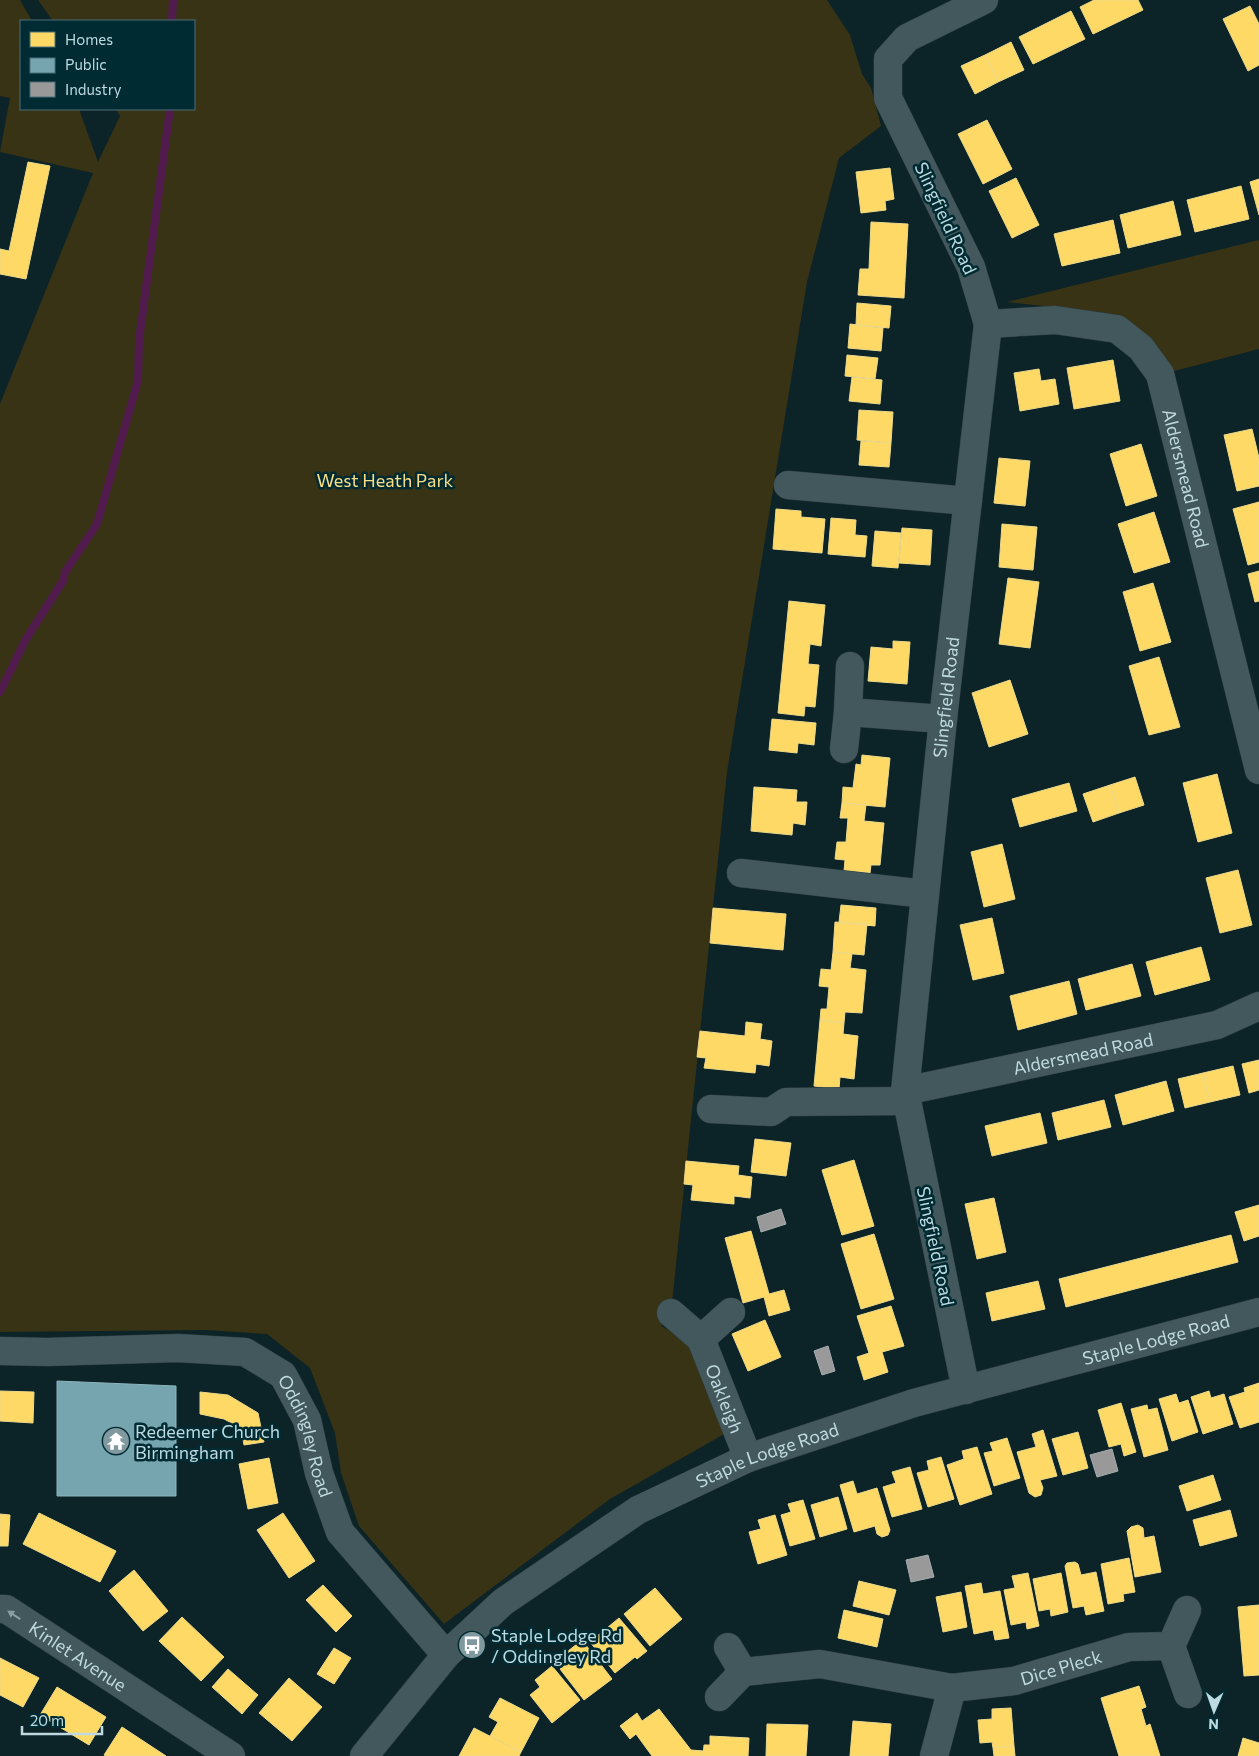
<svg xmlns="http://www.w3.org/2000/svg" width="1259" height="1756" font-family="Commissioner,sans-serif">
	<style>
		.green { fill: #383315 }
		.homes { fill: #ffd966; stroke: #ecd98a }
		.public { fill: #76a5af; stroke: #8cb5bd }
		.industry { fill: #999; stroke: #a4acae }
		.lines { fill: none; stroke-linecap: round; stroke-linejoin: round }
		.stream { stroke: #511c4d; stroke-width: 8 }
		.minor-casing { stroke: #2e3e41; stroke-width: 29 }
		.minor { stroke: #43585c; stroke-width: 28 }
		.oneway { fill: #879fa4 }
		.labels { text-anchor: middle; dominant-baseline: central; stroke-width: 5; stroke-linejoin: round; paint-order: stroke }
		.street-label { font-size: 18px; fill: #bed9df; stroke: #002b33 }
		.park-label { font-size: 18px; fill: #fbde84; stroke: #002b33 }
		.poi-label { font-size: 18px; fill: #bed9df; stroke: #002b33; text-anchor: start }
	</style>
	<rect width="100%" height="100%" fill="#0c2327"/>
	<path class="green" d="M0 0H20L32 21H21V109H79L98 162 120 116 116 109H194V21H53L38 0H827L850 35 862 74 871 88 881 126 839 158 807 282 727 772 671 1313 661 1326 693 1343 726 1433 610 1499 444 1624 359 1526 341 1473 335 1433 310 1368 267 1334 206 1330 0 1332V404L93 173 0 152 10 98 0 96Z
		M1259 240V349L1174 371 1144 337 1089 311 1007 302Z"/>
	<path class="homes" d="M1094 0H1138L1143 10 1093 34 1080 7Z
		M1250 6 1259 24V65L1248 71 1223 19Z
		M1071 11 1085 39 1033 64 1019 37Z
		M1011 42 1024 70 998 82 985 55Z
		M985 55 998 82 975 94 961 66Z
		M987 120 1012 169 983 184 958 134Z
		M28 162 50 166 26 279 0 274V249L9 251Z
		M890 168 894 199 885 201 886 210 861 213 856 172Z
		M1016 178 1039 225 1012 238 989 191Z
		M1259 179V215L1250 182Z
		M1241 186 1249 219 1195 232 1187 200Z
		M1173 201 1181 235 1128 248 1120 215Z
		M1113 220 1120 253 1062 266 1054 234Z
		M871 222 908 224 904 298 858 295 860 269H869Z
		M857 303 891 306 889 328 856 325Z
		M850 324 883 328 881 351 848 348Z
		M847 355 878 358 875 379 845 376Z
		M1113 360 1120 401 1074 409 1067 368Z
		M1039 369 1041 381 1055 379 1059 404 1020 411 1014 373Z
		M852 377 882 380 880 404 849 401Z
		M859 410 893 412 891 443 857 440Z
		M1252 429 1259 458V486L1237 491 1224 435Z
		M861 441 891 443 889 467 859 465Z
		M1141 444 1157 496 1126 506 1110 454Z
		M999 458 1030 461 1025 506 994 503Z
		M1259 502V562L1248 565 1233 509Z
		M776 509 801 511V517L825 519 822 553 773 549Z
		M1154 512 1170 562 1134 573 1118 524Z
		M831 518 856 520 855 535 867 536 865 557 828 554Z
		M1002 524 1037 527 1033 570 999 567Z
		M902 528 932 530 930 565 899 563Z
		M875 531 901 533 898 568 872 566Z
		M1259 571V601L1255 602 1248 574Z
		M1008 578 1039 582 1030 648 999 644Z
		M1153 583 1171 642 1140 651 1123 592Z
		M789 601 825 605 821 646 810 644 808 664 819 665 815 707 805 706 804 716 778 713Z
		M893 641 910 642 907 684 868 681 871 647 893 649Z
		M1159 657 1180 727 1149 735 1129 666Z
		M1010 680 1028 734 989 747 972 693Z
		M772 719 816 723 814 745 798 743 797 753 769 750Z
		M862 755 890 758 885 807 842 803 843 787 853 788 856 764 861 765Z
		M1217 774 1232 833 1198 842 1183 783Z
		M1135 777 1144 805 1119 813 1110 785Z
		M1069 783 1077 811 1020 827 1012 799Z
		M1110 785 1119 813 1093 822 1083 794Z
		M754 787 797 790 796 802H807L805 825 793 823 792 835 751 831Z
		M842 803 866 805 864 821 884 823 880 865H871L870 873 844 871 845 860 835 859 837 842H846L848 818H840Z
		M1002 844 1015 899 984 907 971 852Z
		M1238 870 1252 925 1220 933 1206 878Z
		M841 905 876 908 875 926 839 922Z
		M713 908 786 914 783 950 710 943Z
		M992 918 1004 973 973 980 960 925Z
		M835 922 867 924 864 955 833 952Z
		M1201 947 1210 980 1155 995 1146 962Z
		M833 952 852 954 850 968 866 970 862 1013 845 1012 844 1023 820 1020 821 1009H827L829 987 819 986 821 969 831 970Z
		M1132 964 1141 996 1086 1010 1078 979Z
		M1069 981 1077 1014 1018 1030 1010 996Z
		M820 1020 844 1023 843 1034 858 1036 854 1079 840 1077 839 1089 814 1086Z
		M746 1022 762 1024 760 1039 772 1041 769 1066 756 1064 755 1073 704 1068 706 1058 697 1057 700 1031 745 1036Z
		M1259 1060V1090L1249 1093 1242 1064Z
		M1233 1066 1240 1095 1210 1102 1203 1073Z
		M1203 1073 1210 1102 1185 1108 1178 1079Z
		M1166 1081 1174 1111 1123 1125 1115 1095Z
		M1104 1100 1111 1127 1058 1140 1052 1113Z
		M1040 1113 1047 1143 992 1156 985 1126Z
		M755 1139 791 1143 786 1176 751 1172Z
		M854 1160 874 1226 842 1235 822 1170Z
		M686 1161 739 1166 738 1175 752 1177 750 1198 734 1196V1204L691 1200 693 1185 684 1184Z
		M994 1198 1006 1252 977 1259 965 1204Z
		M1259 1205V1236L1244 1241 1235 1212Z
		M751 1231 769 1294 784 1290 790 1310 769 1316 764 1297 743 1303 725 1238Z
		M874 1234 894 1299 861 1309 841 1244Z
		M1231 1235 1238 1262 1066 1307 1059 1279Z
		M1038 1281 1045 1309 992 1321 986 1293Z
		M891 1306 904 1346 882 1352 888 1372 864 1380 857 1357 869 1353 857 1316Z
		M765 1320 781 1357 748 1371 732 1334Z
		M1259 1383V1422L1240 1428 1229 1397 1245 1392 1244 1388Z
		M0 1391 34 1392 33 1423 0 1421Z
		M1209 1391 1211 1398 1224 1394 1233 1424 1203 1434 1191 1397Z
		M200 1392 228 1395 258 1413 264 1442 244 1445 241 1428 224 1419 200 1414Z
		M1176 1394 1179 1403 1188 1400 1198 1432 1172 1441 1159 1399Z
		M1121 1403 1136 1452 1124 1456 1121 1444 1109 1447 1098 1410Z
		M1147 1405 1148 1410 1157 1408 1168 1450 1144 1457 1131 1409Z
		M1043 1430 1057 1476 1040 1480 1043 1488 1041 1495 1035 1497 1029 1493 1017 1452 1036 1447 1032 1434Z
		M1078 1432 1088 1468 1063 1475 1052 1439Z
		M1007 1438 1020 1478 994 1486 984 1453 993 1451 990 1443Z
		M977 1447 992 1494 960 1505 947 1465 964 1459 962 1451Z
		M941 1457 954 1499 928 1507 917 1473 929 1470 927 1461Z
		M269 1458 278 1503 248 1509 239 1464Z
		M910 1467 922 1509 892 1517 883 1487 896 1483 892 1472Z
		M1213 1475 1221 1500 1187 1511 1179 1486Z
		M853 1481 857 1494 877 1488 890 1530 888 1535 882 1537 877 1534 875 1526 854 1532 840 1485Z
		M838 1497 847 1529 820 1537 811 1505Z
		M803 1500 815 1539 790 1546 781 1515 791 1512 788 1504Z
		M1230 1510 1237 1536 1200 1546 1193 1520Z
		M39 1513 116 1551 100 1582 23 1544Z
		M283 1513 315 1561 289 1578 257 1530Z
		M0 1514 10 1515 8 1546H0Z
		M775 1515 787 1555 758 1564 749 1532 761 1529 758 1520Z
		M1138 1525 1143 1528 1144 1538 1154 1536 1161 1572 1135 1577 1127 1531 1131 1527Z
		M1129 1558 1135 1592 1123 1594 1124 1601 1108 1604 1101 1564Z
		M1075 1562 1078 1564 1081 1575 1096 1572 1104 1611 1086 1615 1084 1606 1073 1608 1065 1566 1067 1563Z
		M134 1570 168 1611 143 1631 109 1591Z
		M1028 1573 1039 1626 1027 1629 1026 1622 1011 1625 1004 1590 1015 1588 1012 1576Z
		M1061 1573 1068 1612 1051 1616 1050 1609 1039 1611 1033 1579Z
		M859 1581 896 1590 889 1615 853 1606Z
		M981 1583 983 1594 1000 1591 1009 1638 995 1640 993 1630 974 1634 965 1586Z
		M323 1585 352 1616 336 1632 306 1600Z
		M655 1588 682 1619 650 1646 624 1614Z
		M961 1592 967 1627 943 1632 936 1597Z
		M1259 1605V1675L1244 1676 1238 1607Z
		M844 1610 883 1619 877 1647 838 1638Z
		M182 1617 224 1657 201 1681 159 1641Z
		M619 1618 647 1651 637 1659 635 1657 615 1673 590 1642Z
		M582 1640 612 1679 584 1700 560 1669 569 1662 563 1655Z
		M334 1648 351 1658 334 1684 317 1674Z
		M0 1658 39 1678 23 1707 0 1695Z
		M552 1666 580 1700 552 1723 530 1695 540 1687 535 1680Z
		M228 1669 258 1695 242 1714 212 1687Z
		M289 1678 322 1707 292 1741 259 1713Z
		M1139 1686 1146 1707 1141 1709 1146 1726 1150 1724 1160 1756H1119L1101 1698Z
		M57 1687 106 1717 89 1745 40 1715Z
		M500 1698 539 1718 521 1752 490 1736 498 1722 489 1717Z
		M1011 1708 1014 1746 993 1748 992 1742 980 1743 978 1720 992 1719V1709Z
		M659 1709 691 1750 704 1751 703 1756H652L636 1734 630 1739 620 1726 637 1713 642 1721Z
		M853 1721 891 1724 888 1756H850Z
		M767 1724 808 1725 806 1756H766Z
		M122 1727 166 1756H106L104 1755Z
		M474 1728 521 1752 519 1756H459Z
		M710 1736 749 1738 748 1756H703L704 1745H710Z
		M1243 1738 1259 1743V1756H1238Z
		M1014 1746 1015 1756H994L993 1748Z"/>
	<path class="public" d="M57 1381 176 1386V1496H57Z"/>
	<path class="industry" d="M781 1209 786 1224 761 1232 757 1217Z
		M828 1346 835 1371 822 1375 814 1351Z
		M1112 1449 1118 1471 1097 1477 1090 1455Z
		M928 1555 934 1577 911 1582 906 1560Z"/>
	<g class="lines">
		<path class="stream" d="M172 21 173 0
			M0 692 26 639 63 581 65 572 97 524 138 381 139 340 170 109"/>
		<g class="minor-casing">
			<g id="minor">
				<path id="s1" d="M988 324 1055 320 1117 329 1141 348 1160 374 1259 770"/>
				<path d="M788 485 968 501"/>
				<path d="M848 712 943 719"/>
				<path d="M844 749 848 712 850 666"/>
				<path d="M741 873 925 894"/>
				<path id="s2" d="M905 1091 1217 1025 1259 1006"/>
				<path d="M711 1109 771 1112 786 1102 907 1101"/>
				<path d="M671 1313 701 1339 731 1312"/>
				<path id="s3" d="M701 1339 748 1458"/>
				<path id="s4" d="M0 1351 47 1352 178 1348 245 1352 283 1375 307 1420 319 1473 340 1532 446 1655"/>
				<path id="s5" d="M966 1390 905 1091 943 719 988 324 971 267 888 98V59L907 38 984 0"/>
				<path id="s6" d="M0 1609H6L231 1756"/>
				<path d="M1187 1610 1171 1646 1188 1694"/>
				<path id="s7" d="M728 1647 743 1672 820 1664 952 1688 1014 1681 1129 1647 1171 1646"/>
				<path d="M719 1697 743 1672"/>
				<path id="s8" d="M364 1756 446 1655 503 1602 638 1510 748 1458 914 1403 1259 1312"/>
				<path d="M934 1756 952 1688"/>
			</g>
		</g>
		<use href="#minor" class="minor"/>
	</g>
	<defs><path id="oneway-solid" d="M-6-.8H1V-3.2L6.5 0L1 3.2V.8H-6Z" transform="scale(1.25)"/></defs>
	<use class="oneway" href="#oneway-solid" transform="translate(14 1615) rotate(-147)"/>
	<defs>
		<g id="temple-disc" transform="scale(1.4375)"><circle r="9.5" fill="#80999f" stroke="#002b33"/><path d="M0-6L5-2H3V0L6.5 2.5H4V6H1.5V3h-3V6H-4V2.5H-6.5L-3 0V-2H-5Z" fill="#fff"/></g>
		<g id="bus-disc" transform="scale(1.4375)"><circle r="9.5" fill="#80999f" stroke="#002b33"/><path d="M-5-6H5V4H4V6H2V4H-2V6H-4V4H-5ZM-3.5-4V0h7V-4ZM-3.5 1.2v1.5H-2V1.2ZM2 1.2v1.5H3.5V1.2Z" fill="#fff"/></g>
	</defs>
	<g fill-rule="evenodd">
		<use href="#temple-disc" x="116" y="1441"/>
		<use href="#bus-disc" x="472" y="1645"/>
	</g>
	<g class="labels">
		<g class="street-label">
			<text transform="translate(946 218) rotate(65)">Slingfield Road</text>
			<text stroke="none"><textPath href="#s1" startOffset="300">Aldersmead Road</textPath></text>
			<text stroke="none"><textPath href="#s5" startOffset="701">Slingfield Road</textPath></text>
			<text stroke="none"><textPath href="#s2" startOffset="182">Aldersmead Road</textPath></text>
			<text transform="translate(936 1246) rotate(78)">Slingfield Road</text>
			<text stroke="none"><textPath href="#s8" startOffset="918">Staple Lodge Road</textPath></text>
			<text stroke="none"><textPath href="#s3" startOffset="64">Oakleigh</textPath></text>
			<text stroke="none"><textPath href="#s4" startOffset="355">Oddingley Road</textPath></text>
			<text stroke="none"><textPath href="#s8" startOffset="512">Staple Lodge Road</textPath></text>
			<text stroke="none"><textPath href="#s6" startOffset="92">Kinlet Avenue</textPath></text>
			<text stroke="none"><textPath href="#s7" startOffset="352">Dice Pleck</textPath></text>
		</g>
		<g class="park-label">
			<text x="385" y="480">West Heath Park</text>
		</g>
		<g class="poi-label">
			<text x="135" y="1431">Redeemer Church<tspan x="135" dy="21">Birmingham</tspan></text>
			<text x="491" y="1635">Staple Lodge Rd<tspan x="491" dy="21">/ Oddingley Rd</tspan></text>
		</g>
	</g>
	<rect x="20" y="20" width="175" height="90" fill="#002b33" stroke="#4c7178"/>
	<rect x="30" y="32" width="25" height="15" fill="#ffd966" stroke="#4c7178"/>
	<text x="65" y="45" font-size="15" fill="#bed9df">Homes</text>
	<rect x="30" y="58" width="25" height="15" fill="#76a5af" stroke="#4c7178"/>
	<text x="65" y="70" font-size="15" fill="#bed9df">Public</text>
	<rect x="30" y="82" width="25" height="15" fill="#999999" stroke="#4c7178"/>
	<text x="65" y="95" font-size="15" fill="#bed9df">Industry</text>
	<g transform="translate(1214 1711) rotate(182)" stroke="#002b33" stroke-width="4" paint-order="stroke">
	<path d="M0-4L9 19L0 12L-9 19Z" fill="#bed9df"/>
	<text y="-8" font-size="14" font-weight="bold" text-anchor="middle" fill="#bed9df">N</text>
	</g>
	<path d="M22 1726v8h80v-8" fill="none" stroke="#bed9df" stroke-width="2.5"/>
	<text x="30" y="1726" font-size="15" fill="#bed9df" stroke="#002b33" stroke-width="4" paint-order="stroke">20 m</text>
</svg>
